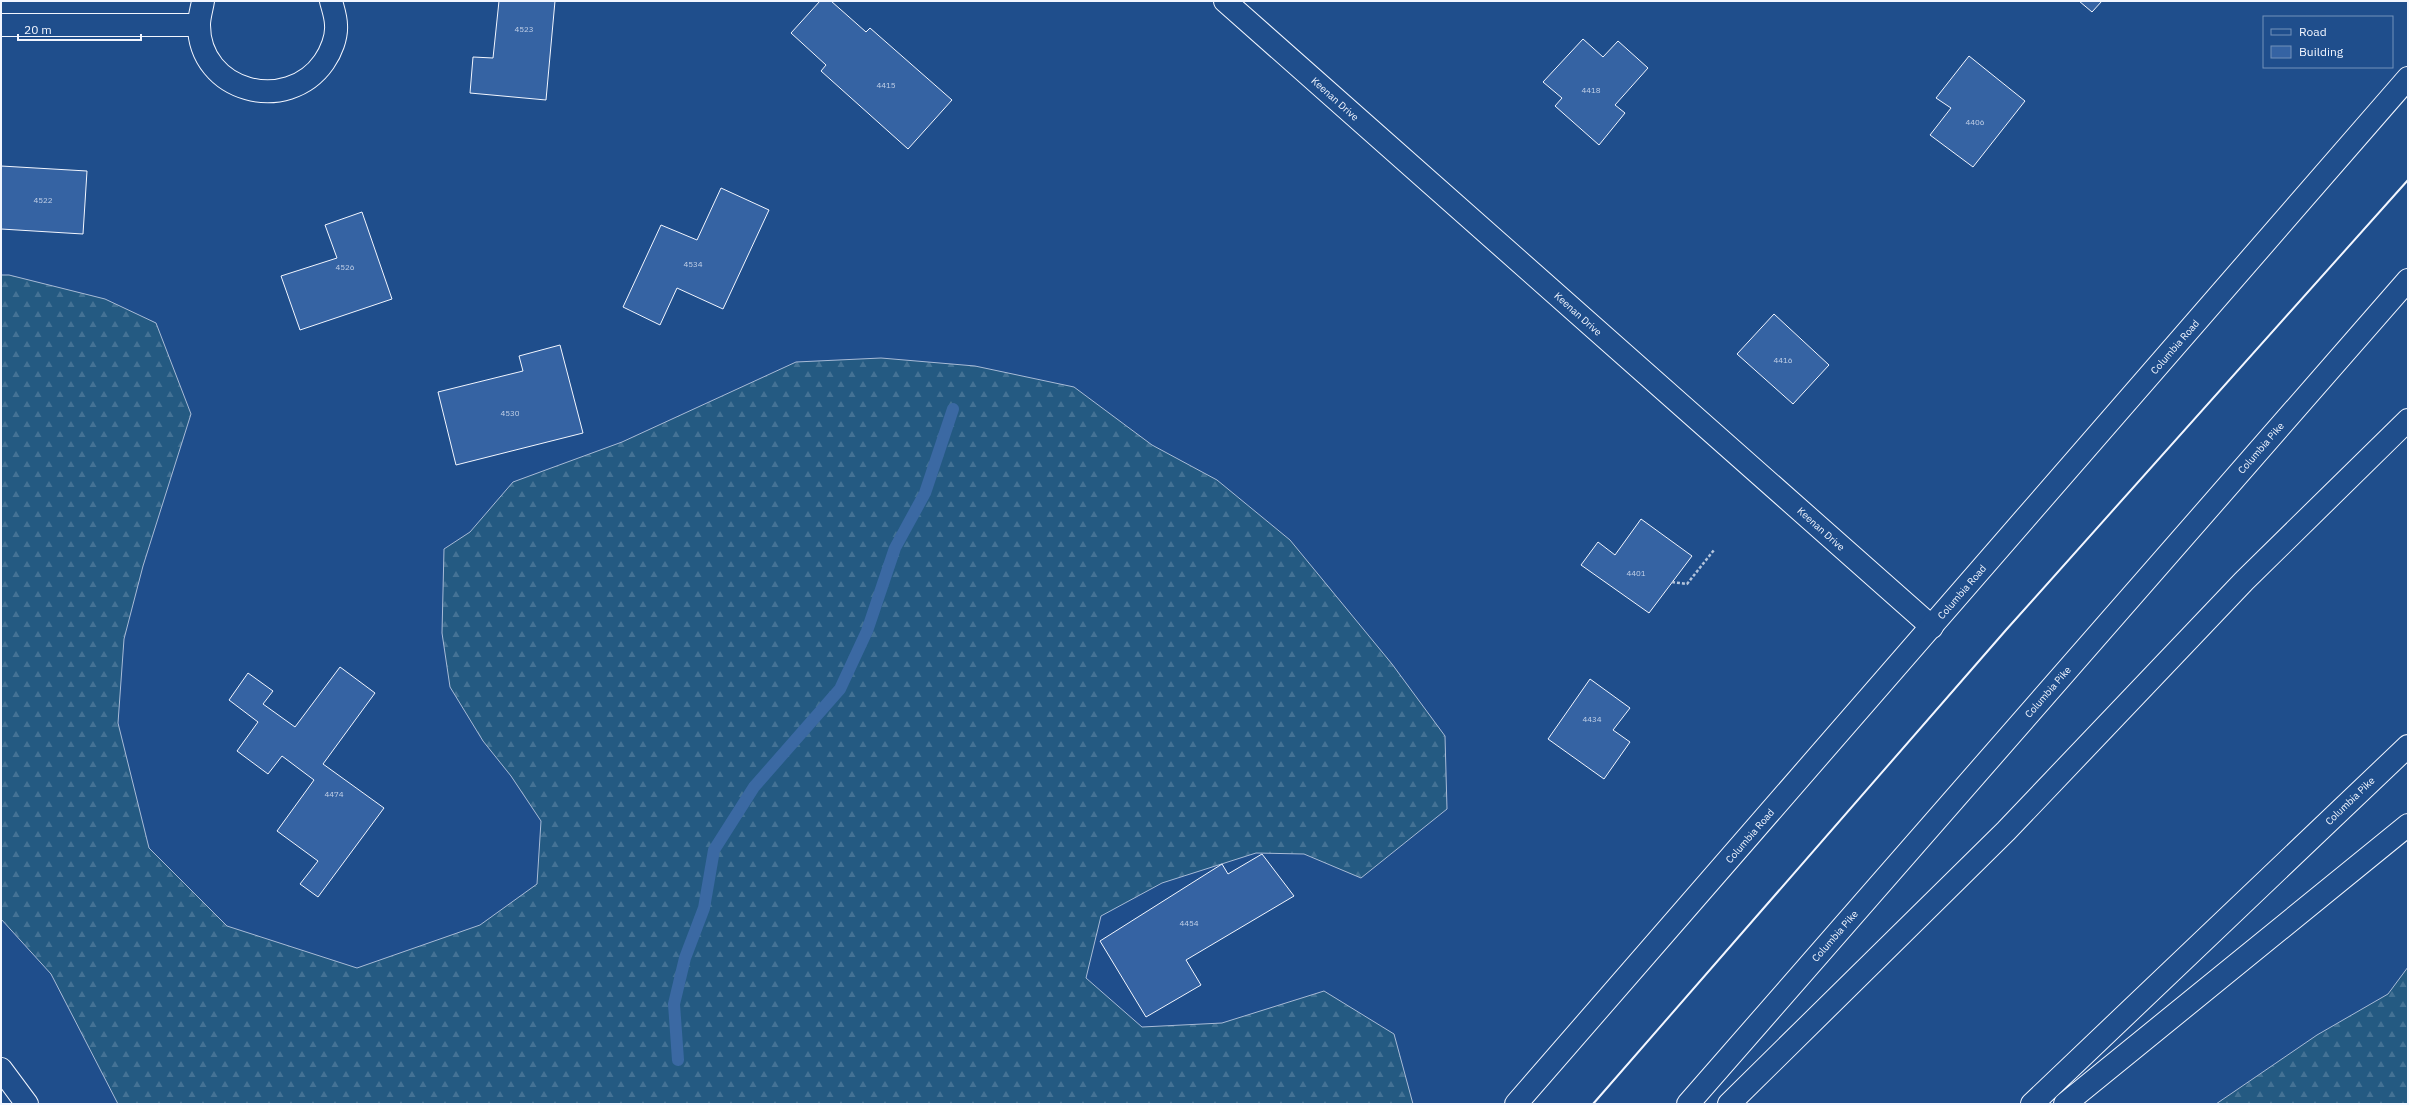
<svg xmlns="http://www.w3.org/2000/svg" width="2409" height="1105" font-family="'IBM Plex Sans',sans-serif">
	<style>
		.forest { fill: url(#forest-firs); stroke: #a8bbd7 }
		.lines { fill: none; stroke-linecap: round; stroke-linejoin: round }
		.stream { stroke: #3b69a3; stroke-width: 12 }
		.building { fill: #3563a3; stroke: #f2f6ff }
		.street-casing { stroke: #f2f6ff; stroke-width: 24 }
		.secondary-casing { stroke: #f2f6ff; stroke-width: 24 }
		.highway-casing { stroke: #f2f6ff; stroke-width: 24 }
		.path { stroke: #b3c4dc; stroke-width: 2.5; stroke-dasharray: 3 2; stroke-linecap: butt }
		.street { stroke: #1f4e8c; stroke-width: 22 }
		.secondary { stroke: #1f4e8c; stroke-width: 22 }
		.highway { stroke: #1f4e8c; stroke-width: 22 }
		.wall { stroke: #f2f6ff; stroke-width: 2 }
		.labels { text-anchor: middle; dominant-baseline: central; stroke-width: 3; stroke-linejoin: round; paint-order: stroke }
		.number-label { font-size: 8px; fill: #c3d1e8 }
		.street-label { font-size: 10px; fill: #f2f6ff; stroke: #1f4e8c }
	</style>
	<defs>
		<pattern id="forest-firs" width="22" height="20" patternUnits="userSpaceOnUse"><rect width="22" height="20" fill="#245a82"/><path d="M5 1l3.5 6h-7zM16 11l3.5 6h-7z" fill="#447295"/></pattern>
	</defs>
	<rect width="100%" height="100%" fill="#1f4e8c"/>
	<path class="forest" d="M1 275H9L105 299 156 323 191 414 143 566 124 639 118 723 149 848 227 926 357 968 480 925 537 884 541 821 511 776 483 741 450 687 442 633 444 549 470 532 513 482 622 442 796 362 881 358 975 366 1074 387 1152 445 1217 480 1290 540 1392 664 1445 736 1447 809 1361 878 1304 854 1256 853 1162 883 1101 916 1086 978 1142 1027 1222 1023 1324 991 1394 1034 1413 1104H118L51 974 1 919Z
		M2408 967V1104H2216L2317 1035 2388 994Z"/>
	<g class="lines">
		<path class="stream" d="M678 1060 674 1004 685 958 704 908 714 850 754 787 840 689 867 631 895 548 925 493 953 409"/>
	</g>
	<path class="building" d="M499 1H555L546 100 470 93 473 57 493 58Z
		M820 1H831L866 32 870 28 952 100 908 149 821 71 826 65 791 33Z
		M2079 1H2102L2092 12Z
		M1583 39 1603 57 1618 41 1648 68 1615 105 1625 113 1599 145 1555 106 1562 98 1543 82Z
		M1969 56 2025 101 1973 167 1930 135 1951 108 1936 98Z
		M1 166 87 171 83 234 1 229Z
		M721 188 769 210 723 309 677 288 660 325 623 307 661 225 697 240Z
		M362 212 392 299 300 330 281 276 337 258 325 225Z
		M1774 314 1829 365 1793 404 1737 354Z
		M560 345 583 433 456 465 438 392 523 371 519 356Z
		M1641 519 1692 556 1649 613 1581 565 1598 542 1615 555Z
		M340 667 375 693 323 764 384 808 318 897 300 884 318 861 277 831 314 780 282 756 268 774 237 751 258 722 229 700 248 673 273 691 263 704 295 727Z
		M1590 679 1630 708 1613 730 1630 742 1604 779 1548 739Z
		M1262 854 1294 896 1186 960 1201 985 1146 1017 1100 941 1222 864 1228 874Z"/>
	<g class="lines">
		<g class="street-casing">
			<path id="street" d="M203 1C202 8 199 17 199 25 199 92 287 115 324 62 331 52 337 37 336 25 336 17 333 9 331 1
				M1225 1 1932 627
				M1 25H199"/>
		</g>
		<g class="secondary-casing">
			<path id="secondary" d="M1 1069 27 1104
				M1516 1104 2408 78"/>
		</g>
		<g class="highway-casing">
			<path id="highway" d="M1688 1104 2408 280
				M1729 1104 2006 831 2244 581 2408 420
				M2032 1104 2408 746
				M2065 1104 2408 825"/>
		</g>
		<path class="path" d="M1672 582 1687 584 1714 550"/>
		<use href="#street" class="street"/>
		<use href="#secondary" class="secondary"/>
		<use href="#highway" class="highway"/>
		<path class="wall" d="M1593 1104 2006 630 2408 180"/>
	</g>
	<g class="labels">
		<g class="number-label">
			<text x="524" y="29">4523</text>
			<text x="886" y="85">4415</text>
			<text x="1591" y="90">4418</text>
			<text x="1975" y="122">4406</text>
			<text x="43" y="200">4522</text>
			<text x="693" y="264">4534</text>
			<text x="345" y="267">4526</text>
			<text x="1783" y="360">4416</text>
			<text x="510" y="413">4530</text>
			<text x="1636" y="573">4401</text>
			<text x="1592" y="719">4434</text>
			<text x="334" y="794">4474</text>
			<text x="1189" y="923">4454</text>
		</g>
		<g class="street-label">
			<text transform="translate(1335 99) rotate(42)">Keenan Drive</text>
			<text transform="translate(1578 314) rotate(42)">Keenan Drive</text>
			<text transform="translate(2175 347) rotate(-49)">Columbia Road</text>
			<text transform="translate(2261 448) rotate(-49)">Columbia Pike</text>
			<text transform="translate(1821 529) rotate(42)">Keenan Drive</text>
			<text transform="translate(1962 592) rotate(-49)">Columbia Road</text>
			<text transform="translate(2048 692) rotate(-49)">Columbia Pike</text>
			<text transform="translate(2350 801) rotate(-44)">Columbia Pike</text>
			<text transform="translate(1750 836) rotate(-49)">Columbia Road</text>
			<text transform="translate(1835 936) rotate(-49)">Columbia Pike</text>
		</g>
	</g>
	<rect width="2409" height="1105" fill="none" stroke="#f2f6ff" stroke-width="4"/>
	<rect x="2263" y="16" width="130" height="52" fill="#1f4e8c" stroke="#7391ba"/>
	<rect x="2271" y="29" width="20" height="6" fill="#1f4e8c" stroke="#7391ba"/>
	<text x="2299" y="36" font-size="12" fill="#f2f6ff">Road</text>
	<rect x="2271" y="46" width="20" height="12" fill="#3563a3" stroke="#7391ba"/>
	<text x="2299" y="56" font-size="12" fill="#f2f6ff">Building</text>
	<path d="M18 34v6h123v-6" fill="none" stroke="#f2f6ff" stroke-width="2"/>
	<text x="24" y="34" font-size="12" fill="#f2f6ff" stroke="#1f4e8c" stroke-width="3" paint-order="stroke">20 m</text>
</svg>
